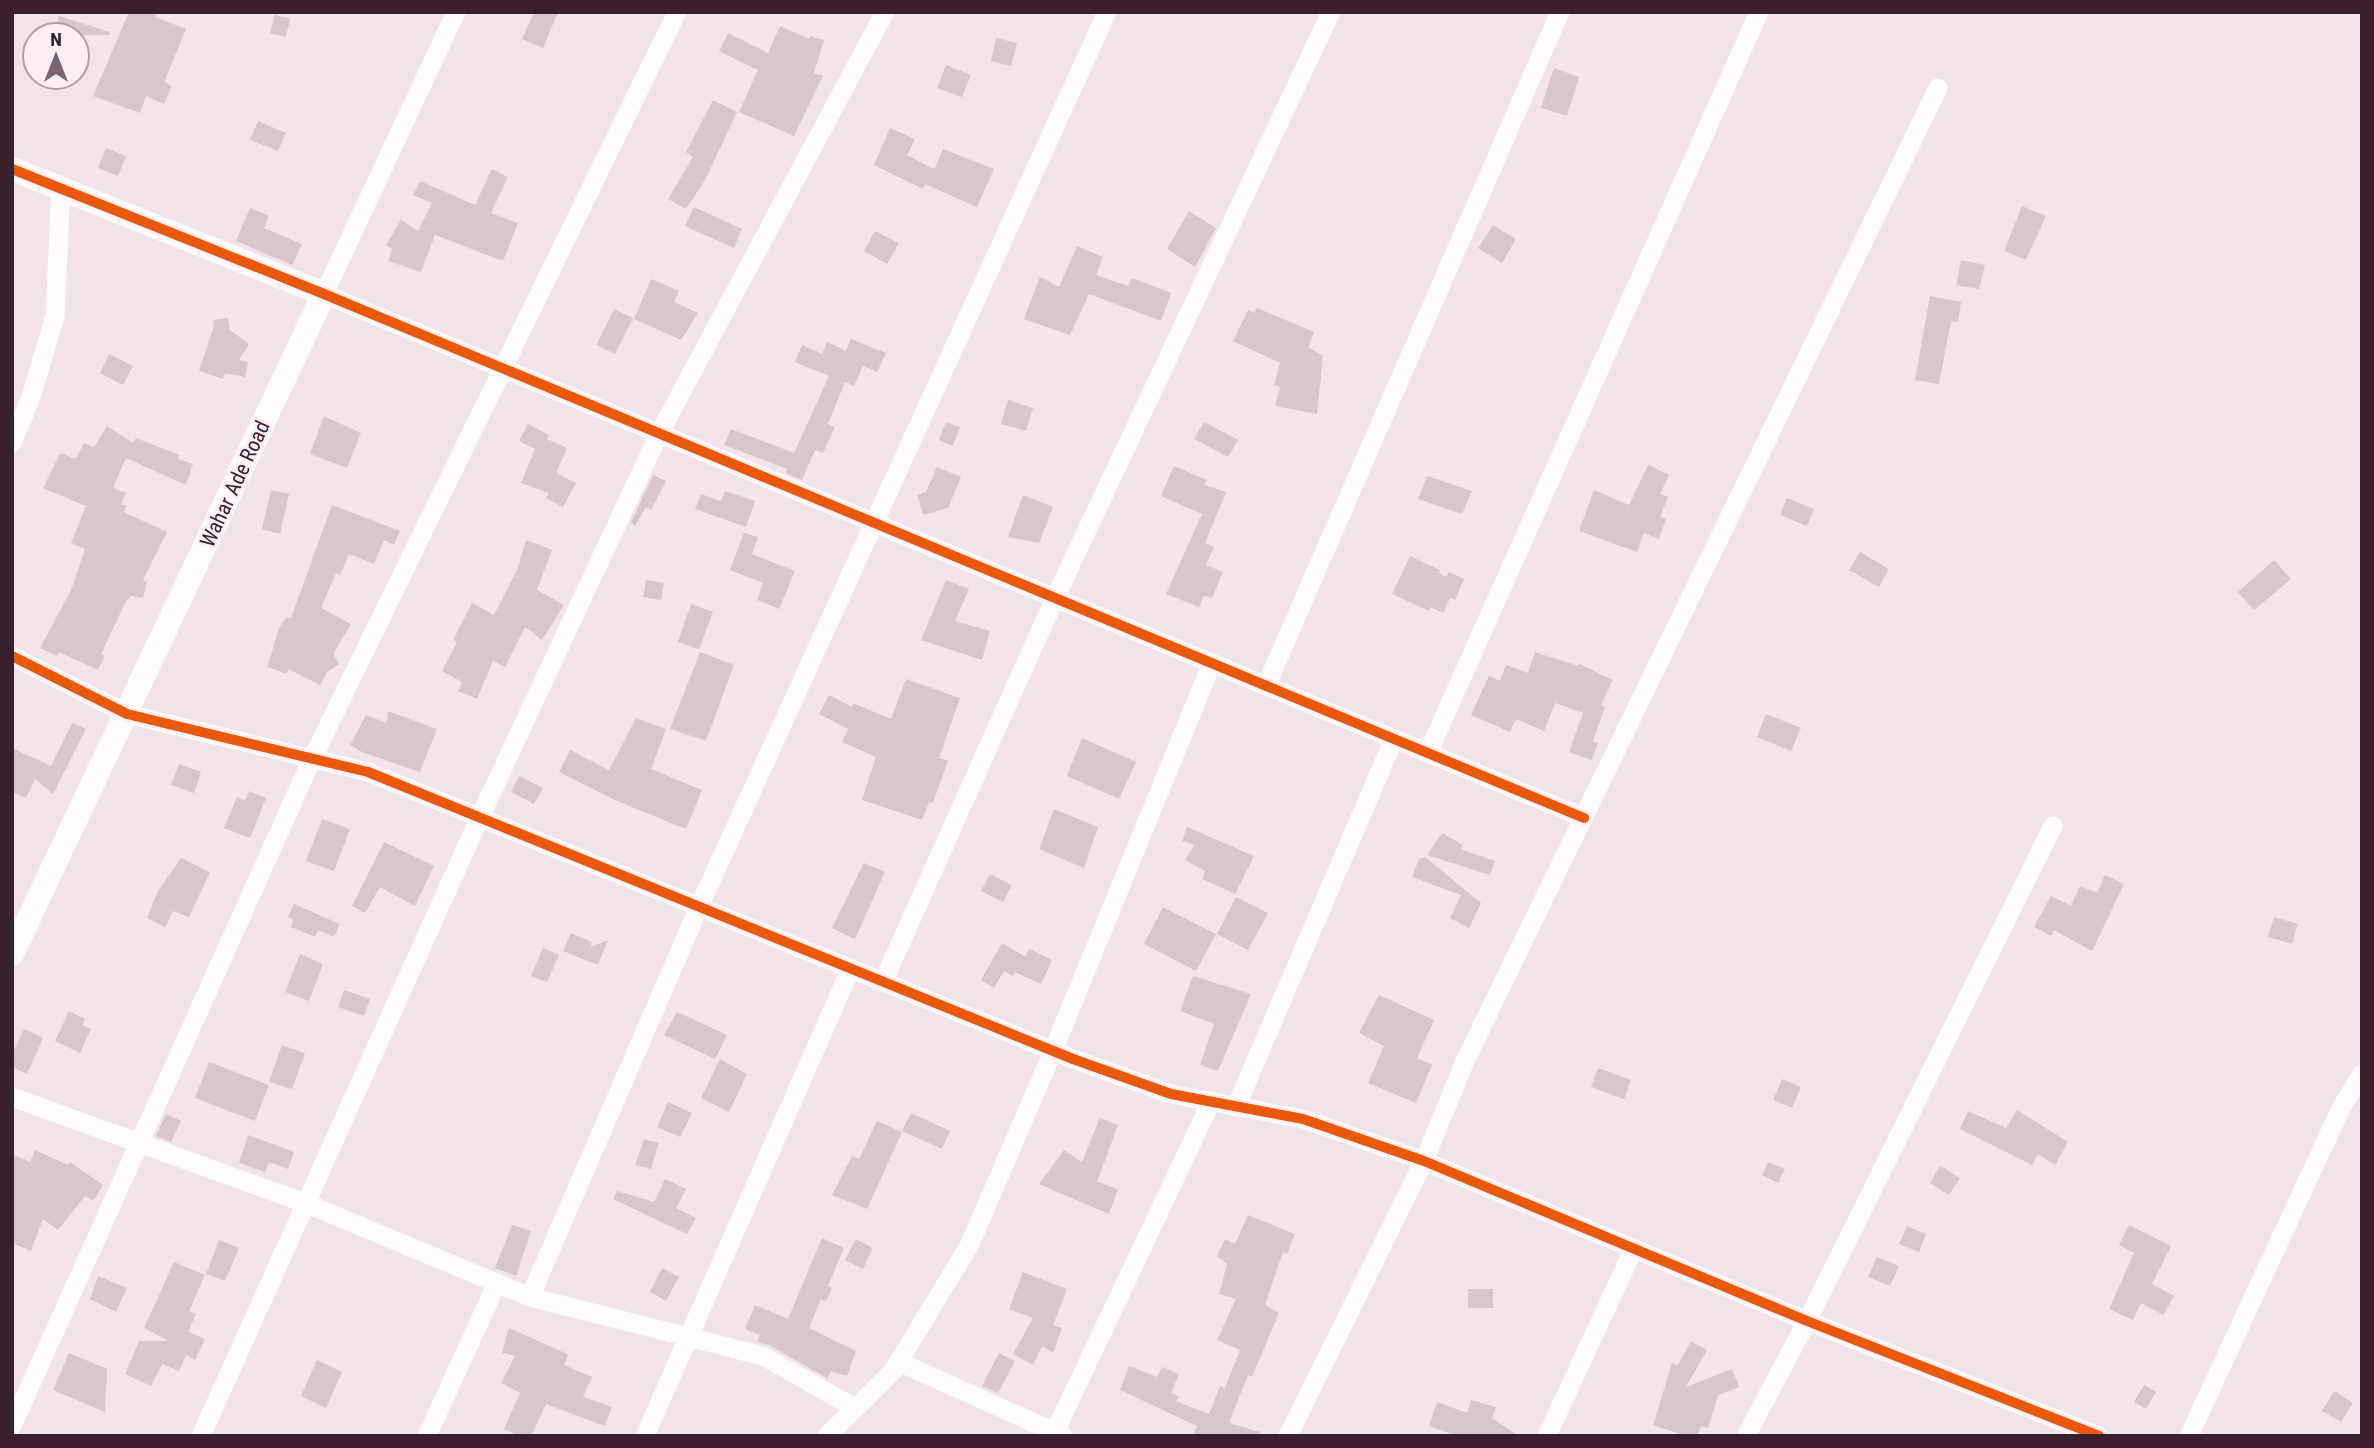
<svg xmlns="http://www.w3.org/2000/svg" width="2374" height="1448" font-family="'Roboto Condensed',sans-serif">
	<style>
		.building { fill: #d8c6cf }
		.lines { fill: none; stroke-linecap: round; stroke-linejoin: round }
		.minor { stroke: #fdfbfc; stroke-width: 19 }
		.tertiary { stroke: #fdfbfc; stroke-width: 24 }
		.cycleway-casing { stroke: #fceef5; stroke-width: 15 }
		.cycleway { stroke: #e8590c; stroke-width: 10 }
		.labels { text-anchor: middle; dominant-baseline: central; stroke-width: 6; stroke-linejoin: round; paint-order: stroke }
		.street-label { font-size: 21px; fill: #38202d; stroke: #fceef5 }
	</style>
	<rect width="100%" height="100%" fill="#f1e3ea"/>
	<path class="building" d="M129 12H157L155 17 186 29 164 82 172 86 164 104 146 96 140 113 93 96Z
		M534 12H558L543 48 522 39Z
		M275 15 290 19 286 37 270 33Z
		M59 16 110 32 109 35H53Z
		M780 26 809 39 810 36 824 40 814 73 823 76 794 136 739 112 758 70 719 51 728 33 768 53Z
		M996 38 1017 43 1011 66 991 61Z
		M946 65 971 75 962 97 937 88Z
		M1554 68 1579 77 1567 116 1541 108Z
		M713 100 737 112 705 180 686 209 668 199 693 157 686 152Z
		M258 121 286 133 278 151 250 140Z
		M890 128 915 139 907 155 934 169 943 149 994 169 977 207 925 184 923 189 874 165Z
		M106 148 126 156 118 176 98 168Z
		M492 169 508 177 491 213 518 223 503 261 435 235 421 272 388 261 392 249 386 245 401 220 418 231 432 203 413 195 420 181 475 205Z
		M2022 206 2046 216 2026 260 2004 251Z
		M694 207 742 229 734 248 685 226Z
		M250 208 269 216 264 228 302 244 292 265 236 241Z
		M1189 211 1216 228 1195 267 1167 249Z
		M1493 225 1516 239 1502 263 1478 248Z
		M875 231 899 243 887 264 864 251Z
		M1077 246 1103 257 1096 275 1128 286 1132 278 1171 293 1161 321 1089 294 1070 335 1024 319 1040 277 1059 287Z
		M1961 260 1985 265 1979 289 1956 285Z
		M651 279 679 291 674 302 698 313 681 340 634 319Z
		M1930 296 1961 302 1958 322 1951 321 1939 384 1915 380Z
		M1257 308 1314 332 1308 347 1323 356 1317 414 1275 406 1280 387 1274 385 1280 363 1233 341 1248 310 1255 313Z
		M614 309 633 318 615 354 596 345Z
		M228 318 230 330 249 344 239 360 248 362 245 377 225 373 223 379 199 371 214 326 213 320Z
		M851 339 886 353 877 372 863 366 854 386 845 382 828 424 835 427 823 453 815 450 802 480 786 473 787 469 724 445 731 429 794 453 829 376 795 362 802 345 822 354 827 342 846 351Z
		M109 354 133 366 123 385 100 373Z
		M1008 400 1033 408 1026 431 1001 424Z
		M324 416 361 433 347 468 310 454Z
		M946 422 960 427 953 446 939 440Z
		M1204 422 1238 440 1228 457 1194 439Z
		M528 424 549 435 547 439 567 448 556 473 576 483 563 507 546 498 549 493 521 483 535 449 519 441Z
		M107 426 133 443 136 438 180 455 178 459 193 464 186 485 126 458 113 488 126 493 121 504 126 506 124 512 167 532 143 580 147 582 143 598 131 596 126 601 101 654 105 656 98 670 59 652 57 656 40 648 71 590 85 549 71 543 86 506 43 488 60 453 76 459 84 443 94 447Z
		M1648 465 1669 475 1660 494 1668 497 1660 517 1666 519 1659 539 1644 533 1637 552 1579 531 1594 490 1629 505Z
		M1174 466 1207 480 1204 485 1226 492 1205 543 1214 547 1206 565 1223 572 1212 598 1204 596 1199 607 1166 594 1202 514 1161 496Z
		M937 467 961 477 948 508 923 515 917 495 926 492Z
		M653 475 666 481 651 510 646 507 635 526 631 523Z
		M1427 476 1472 491 1462 514 1418 499Z
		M271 490 289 494 280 534 262 529Z
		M725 491 755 501 746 527 695 509 701 494 721 501Z
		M1023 495 1053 507 1039 543 1008 537Z
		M1787 498 1814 509 1807 526 1780 515Z
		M332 505 400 531 394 545 384 540 374 564 349 554 340 575 336 573 321 608 351 624 333 654 339 664 327 672 320 685 288 669 287 674 267 667 280 626 287 617 291 618Z
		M744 533 758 537 752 554 795 571 779 609 757 600 763 583 730 570Z
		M526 540 552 550 537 590 564 605 542 640 525 627 505 667 493 661 477 699 458 691 462 682 442 671 457 642 453 640 472 603 494 615 518 568Z
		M1860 552 1889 569 1879 587 1849 570Z
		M1410 556 1440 570 1439 573 1446 577 1449 572 1464 579 1455 600 1450 598 1443 613 1430 607 1429 611 1392 594Z
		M2274 560 2291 579 2254 610 2238 592Z
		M646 580 664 583 661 600 643 597Z
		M946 580 969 589 955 621 990 631 982 660 921 640Z
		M691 604 713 612 699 649 678 642Z
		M700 652 734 665 706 741 670 729Z
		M1535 652 1578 666 1579 664 1613 680 1601 705 1605 707 1593 741 1598 743 1592 760 1569 752 1583 713 1555 703 1544 731 1516 719 1510 732 1471 715 1489 676 1500 681 1506 665 1528 673Z
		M906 679 960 698 939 758 948 761 933 803 929 802 922 820 862 800 876 757 842 742 848 729 819 714 829 695 852 707 853 703 891 719Z
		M388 711 437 729 420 772 362 752 350 745 366 715 387 723Z
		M1766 714 1801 728 1791 751 1757 737Z
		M636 718 666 729 651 769 702 790 686 829 617 801 559 772 570 750 609 770Z
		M72 723 86 729 53 794 35 779 26 798 12 792V748L51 766Z
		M1082 738 1136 762 1119 799 1067 776Z
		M179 764 201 772 194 793 171 785Z
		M519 776 543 788 534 804 511 792Z
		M249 791 266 798 250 838 224 828 237 797 245 801Z
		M1054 809 1098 827 1084 868 1039 849Z
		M322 819 350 829 334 871 306 861Z
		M1187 827 1254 856 1235 894 1202 879 1205 871 1185 860 1194 845 1182 841Z
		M1442 833 1463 845 1460 849 1495 861 1490 875 1427 855Z
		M384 842 434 866 415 906 380 887 365 913 352 906Z
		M1425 857 1481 903 1469 928 1450 918 1461 895 1412 877 1419 859Z
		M181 858 210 872 189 917 173 911 165 927 147 918 158 891Z
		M864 863 885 872 855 939 832 928Z
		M990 874 1012 885 1003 902 981 891Z
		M2105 875 2124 884 2092 951 2054 930 2051 936 2034 927 2051 896 2071 906 2080 886 2097 893Z
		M1236 897 1268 913 1248 950 1217 934Z
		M294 904 340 924 334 937 318 930 315 937 291 927 293 919 288 917Z
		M1163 907 1216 934 1196 971 1144 944Z
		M2274 917 2298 924 2292 944 2268 937Z
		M571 933 592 942 590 947 608 940 598 965 563 951Z
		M1002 943 1026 957 1029 949 1052 960 1041 984 1015 972 1013 976 1004 971 994 988 981 980Z
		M543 948 559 955 547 982 531 976Z
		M300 954 323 964 309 1001 285 992Z
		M1193 976 1251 994 1218 1071 1200 1065 1214 1024 1180 1011Z
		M344 990 370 999 364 1016 338 1007Z
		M1379 995 1434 1020 1417 1058 1432 1065 1416 1103 1368 1083 1384 1046 1359 1033Z
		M69 1011 85 1019 82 1025 91 1029 80 1053 55 1041Z
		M677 1012 727 1035 715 1059 664 1035Z
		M24 1029 43 1038 27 1074 12 1067V1054Z
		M282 1045 305 1053 292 1089 269 1082Z
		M720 1059 747 1074 729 1112 701 1098Z
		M209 1062 269 1085 255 1121 195 1098Z
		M1598 1068 1631 1080 1624 1099 1591 1087Z
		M1782 1079 1801 1087 1792 1108 1773 1100Z
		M668 1102 692 1113 680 1137 657 1127Z
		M2017 1110 2068 1142 2055 1165 2038 1154 2032 1165 1960 1129 1968 1111 2006 1128Z
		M911 1113 950 1131 942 1149 902 1131Z
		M166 1114 181 1121 171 1142 156 1136Z
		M1100 1118 1118 1125 1097 1182 1118 1189 1109 1214 1039 1184 1064 1150 1082 1162Z
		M877 1121 902 1132 867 1209 832 1195 852 1156 859 1159Z
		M248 1135 294 1152 288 1169 269 1162 265 1172 239 1163Z
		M644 1139 659 1143 651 1169 635 1165Z
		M35 1150 68 1165 70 1162 103 1185 93 1201 85 1196 58 1230 43 1219 31 1251 12 1243V1154L30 1162Z
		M1768 1162 1785 1169 1778 1183 1762 1175Z
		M1940 1166 1960 1178 1949 1195 1930 1183Z
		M665 1179 686 1189 676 1208 696 1218 687 1234 613 1199 617 1191 654 1202Z
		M1248 1215 1295 1234 1287 1254 1283 1252 1265 1305 1279 1313 1252 1377 1248 1375 1229 1423 1260 1432 1259 1436H1193L1197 1426 1120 1390 1129 1366 1157 1377 1162 1367 1179 1374 1171 1393 1179 1396 1176 1401 1209 1414 1220 1386 1225 1388 1240 1350 1217 1340 1236 1299 1219 1294 1227 1264 1217 1256 1225 1239 1235 1244Z
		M512 1225 531 1231 516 1276 495 1268Z
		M2129 1225 2171 1246 2152 1284 2174 1296 2163 1315 2141 1303 2133 1320 2109 1309 2134 1253 2119 1245Z
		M1907 1226 1926 1234 1919 1252 1899 1244Z
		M822 1238 844 1248 828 1286 832 1288 826 1301 821 1299 809 1328 856 1351 847 1376 831 1371 827 1378 769 1345 757 1342 760 1335 745 1329 755 1305 788 1319Z
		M856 1239 873 1248 863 1269 845 1260Z
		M219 1240 239 1248 225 1281 206 1274Z
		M1877 1257 1899 1266 1890 1286 1868 1277Z
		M174 1262 205 1275 189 1311 196 1314 188 1332 205 1339 195 1360 186 1355 179 1371 162 1364 151 1386 125 1374 139 1341H169L144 1328Z
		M662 1268 679 1277 666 1301 650 1292Z
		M1023 1272 1067 1289 1053 1325 1062 1328 1053 1353 1042 1346 1033 1365 1013 1354 1033 1318 1009 1309Z
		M98 1276 127 1288 116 1312 90 1299Z
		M1468 1289H1493V1308H1468Z
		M509 1328 565 1353 568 1355 564 1365 592 1377 583 1397 612 1407 605 1426 546 1404 531 1436H519L504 1429 520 1393 501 1383 515 1356 502 1353Z
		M1691 1341 1707 1350 1686 1387 1732 1369 1739 1387 1718 1395 1708 1428 1701 1426 1697 1436H1686L1653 1425 1672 1363 1678 1365Z
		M69 1353 107 1369 105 1412 53 1390Z
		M999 1353 1015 1361 998 1393 982 1386Z
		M317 1360 342 1372 326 1408 301 1396Z
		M2144 1385 2156 1392 2146 1409 2134 1402Z
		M2334 1391 2353 1403 2341 1422 2322 1411Z
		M1471 1400 1496 1407 1492 1418 1519 1436H1457L1429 1426 1437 1402 1467 1413Z"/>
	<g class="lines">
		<path class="minor" d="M456 12 324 294 1584 818
			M12 443 31 397 55 316 61 186
			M12 656 127 714 368 772 1073 1059 1171 1094 1303 1119 1424 1161 1807 1321 2099 1436
			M1266 686 1560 12
			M1428 753 1759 12
			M883 982 1055 598 1331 12
			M12 1097 305 1203 530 1297 763 1356 855 1408
			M1236 1107 1394 739
			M530 1297 699 907 1107 12
			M899 1362 1063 1436
			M12 1426 312 759 677 12
			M201 1436 480 817 659 434 885 12
			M427 1436 497 1283
			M645 1436 851 968
			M827 1436 893 1371 969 1246 1053 1051 1212 663
			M1053 1436 1211 1102
			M1288 1436 1424 1161 1465 1061 1938 88
			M1547 1436 1634 1248
			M1746 1436 1807 1321 2053 826
			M2189 1436 2342 1106 2362 1074"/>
		<path class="tertiary" d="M12 169 324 294 12 954"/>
		<g class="cycleway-casing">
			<path id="cycleway" d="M12 169 324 294 1584 818
				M12 656 127 714 368 772 1073 1059 1171 1094 1303 1119 1424 1161 1807 1321 2099 1436"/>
		</g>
		<use href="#cycleway" class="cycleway"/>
	</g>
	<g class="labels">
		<g class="street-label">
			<text transform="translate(235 484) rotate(-65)">Wahar Ade Road</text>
		</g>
	</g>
	<rect width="2374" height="1448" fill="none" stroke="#38202d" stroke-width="28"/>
	<g transform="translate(56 56)"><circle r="33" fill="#fceef5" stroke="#ae9ca5" stroke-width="2"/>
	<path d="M0-5L12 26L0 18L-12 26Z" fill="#79646f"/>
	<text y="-10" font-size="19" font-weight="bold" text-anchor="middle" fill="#38202d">N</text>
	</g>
</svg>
